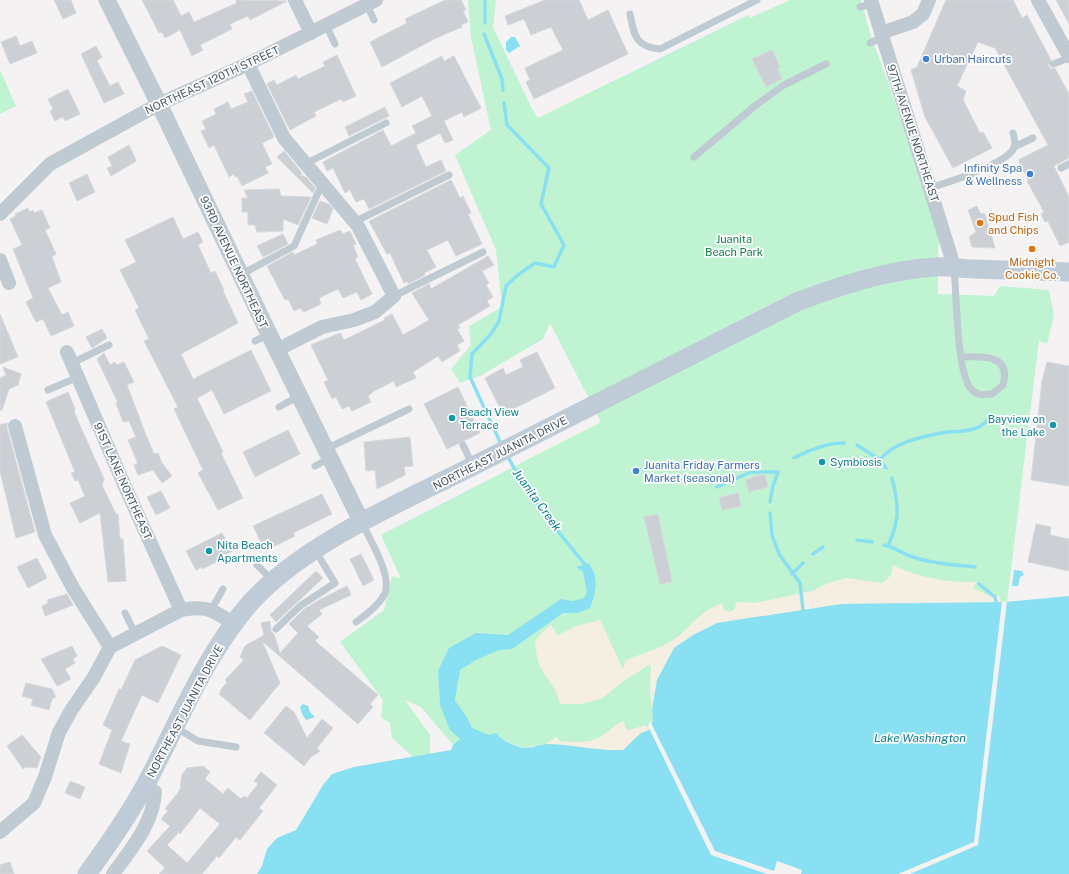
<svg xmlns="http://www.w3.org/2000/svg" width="1069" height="874" font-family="'Public Sans',sans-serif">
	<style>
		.green { fill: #bff3d2 }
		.sand { fill: #f5efe3 }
		.water { fill: #8ae0f3 }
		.pier { fill: #f4f2f2 }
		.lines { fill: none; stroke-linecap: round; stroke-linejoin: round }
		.stream { stroke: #8ae0f3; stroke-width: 3.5 }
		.building { fill: #cccfd4; stroke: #d6d8dd; fill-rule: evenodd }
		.service { stroke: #bfcad2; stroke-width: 7 }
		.minor { stroke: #bfcad2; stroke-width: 14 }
		.tertiary { stroke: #bfcad2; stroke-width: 17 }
		.secondary { stroke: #bfcbd6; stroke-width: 19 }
		.shop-dot { fill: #3f7fe0; stroke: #fff; stroke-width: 1.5 }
		.food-dot { fill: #e8710a; stroke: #fff; stroke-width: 1.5 }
		.culture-dot { fill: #0f9aa8; stroke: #fff; stroke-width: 1.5 }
		.labels { text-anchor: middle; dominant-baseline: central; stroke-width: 3.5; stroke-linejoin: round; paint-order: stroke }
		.shop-label { font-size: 11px; fill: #366cbe; stroke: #fff; text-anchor: start }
		.street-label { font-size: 11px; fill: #485661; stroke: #fff }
		.food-label { font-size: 11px; fill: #c56008; stroke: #fff; text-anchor: start }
		.park-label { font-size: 11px; fill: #118447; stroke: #fff }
		.culture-label { font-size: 11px; fill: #0d838f; stroke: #fff; text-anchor: start }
		.water-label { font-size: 12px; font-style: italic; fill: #067e98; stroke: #fff }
	</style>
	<rect width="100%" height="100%" fill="#f4f2f2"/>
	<path class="green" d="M468 0H496L493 27 532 109 538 118 748 15 750 18 790 0H861L870 33 911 146 940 239 938 250V294L994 296 1000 286 1049 290 1054 315 1047 344 1039 340 1007 602H899L652 710 653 721 649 730 634 741 531 746 526 748 471 732 457 703 438 671 440 705 460 739 453 745 421 707 405 700 430 735V754L413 757 392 738 390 723 381 717 383 700 340 642 384 610 392 576 401 579 381 535 601 422 550 323 543 339 480 376 460 383 451 369 471 345 469 326 502 307 496 250 455 155 491 130 471 37Z
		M0 70 16 106 0 114Z"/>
	<path class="sand" d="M893 565C919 578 948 583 977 582L973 588 992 597 999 595 1001 602 842 604 717 623 674 648 657 680 652 710 650 691 651 664 625 680 601 699 581 704H560C557 689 549 682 542 670 537 661 536 651 535 641L541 634 551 625 558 635 576 626 600 620 623 669 625 661C640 653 659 650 673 640 694 626 695 613 723 603V609L729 612 734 610 737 602 755 603 812 591 831 582 847 578 882 583 891 575Z
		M624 721 625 728 629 730 646 725 649 730 641 733 623 750C598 751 572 745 546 744L556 737 560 741C576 742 590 744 603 735 610 731 616 723 624 721Z"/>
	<path class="water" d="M511 37H515L520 46 509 53 506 50V42Z
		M588 563C600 576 596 592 590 608L578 613H563L512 649 499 650 476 660 460 670 455 700 468 719 472 728 489 735 496 733C502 741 515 747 525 748 531 748 542 744 549 744 574 745 599 751 623 750L641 733 649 730 653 721 652 710 657 680 674 648 693 635 717 623 842 604 1006 602 1069 596V874H257L262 866 267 849 277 838 296 830 323 785 332 774 354 767 451 750 453 745 460 739 450 730 440 705 438 671 449 648 476 633 508 635 561 599 573 601 584 598 587 592 583 572 576 567Z
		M1014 570 1022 571 1024 575 1020 577 1018 586H1012Z
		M303 704 308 706 310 712 315 717 306 720 302 714 300 707Z"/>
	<path class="pier" d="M1002 601 1007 602 978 845 910 874H898L974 842Z
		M650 721 715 851 774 871 777 861 802 870 801 874H767L711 855 648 726Z"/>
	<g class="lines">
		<path class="stream" d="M485 23V0
			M484 34 502 79 503 90
			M501 444 470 377 472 354 491 334 499 321 506 286 519 274 535 263 554 267 564 245 541 204 549 168 507 125 504 103
			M857 445 880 460 886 468
			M507 455C528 496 558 532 587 567
			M794 458C810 450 826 443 844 443
			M880 460C892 443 921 437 941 433 957 430 974 434 987 421
			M717 487 751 472H778L773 486 770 502
			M770 513 772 535 779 554 800 583 803 610
			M857 540 872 542
			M884 545C895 547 904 555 916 558 935 564 955 565 975 567
			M888 546C900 519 899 506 892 478
			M813 554 823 547
			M792 574 803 563
			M979 584 995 597 996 602"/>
	</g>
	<path class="building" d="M54 0H71L76 13 63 19Z
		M142 0H173L181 16 189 12 194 22 237 3 236 0 287 1 250 20 248 16 230 24 232 29 200 45 203 50 192 56 180 30 165 38 162 32 159 33Z
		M445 0H461L466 10 463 11 468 22 461 25 462 27 434 39 382 67 370 42 407 23 405 19Z
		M545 0H579L588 20 608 10 628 54 534 99 526 82 530 80 525 68 563 50 551 27 531 35 524 19 508 25 505 16Z
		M946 0H1013L1022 18 1027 15 1051 60 1048 66 1052 69 1055 68 1069 94V158L1054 166 1069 197V242L1060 246 1048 221 1045 222 1041 214 1044 212 1027 181 1028 180 1019 161 1020 159 1048 145 995 48 978 42 957 86 966 91 963 100 980 133 983 132 992 148 953 168 925 117 911 70 917 67Z
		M1056 0H1069V24Z
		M16 36 20 46 32 41 37 53 10 64 1 42Z
		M96 46 102 57 97 61 110 86 118 82 124 94 104 103 81 54Z
		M772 50 780 67 777 68 782 79 766 87 752 59Z
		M337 55 356 96 343 102 341 99 314 112 316 116 290 130 267 84 274 80 277 85 296 75 298 79 325 66 323 62Z
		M442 56 444 61 454 56 481 108 464 117 462 112 444 121 453 140 445 143 440 133 416 145 426 167 441 160 446 171 369 209 364 199 356 202 350 190 345 193 333 168 327 171 323 162 383 130 391 146 416 133 412 126 432 116 422 96 402 107 390 83Z
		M68 89 80 114 65 121 63 117 55 121 50 111 53 109 48 99Z
		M252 91 274 137 262 143 272 164 265 167 268 173 242 186 237 176 235 177 234 174 229 177 214 145 209 148 201 131 206 129 202 121 216 114 214 109 228 102 231 109 248 102 244 94Z
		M385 107 389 116 349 136 345 127Z
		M129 145 136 160 135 162 111 176 107 168 112 166 108 157Z
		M284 151 302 173 300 175 306 177 315 188 313 193 277 157Z
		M87 174 95 192 77 201 69 183Z
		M451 180 460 198 463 196 471 213 468 214 482 244 456 256 448 240 427 250 436 267 424 273 425 275 408 284 407 281 404 283 390 253 387 254 369 221Z
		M279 189 281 196 311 197 298 225 283 219V231L257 232 255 225H248V212H242V198H248L244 190Z
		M320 201 329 204 333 209 327 224 312 218Z
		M977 206 980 213 985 214 995 248 972 247 969 237 976 232 968 210Z
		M28 208 30 212 33 210 34 213 42 210 50 228 45 230 56 254 52 257 61 282 48 288 62 315 68 312 74 326 51 336 43 319 36 322 26 302 33 298 13 249 22 245 10 219 16 216 15 214Z
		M173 217 183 239 198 232 203 242 198 245 211 273 215 271 224 290 223 291 238 323 181 354 193 379 251 350 271 391 224 414 212 390 197 398 223 452 221 453 243 498 218 510 198 473 203 470 174 409 178 407 144 341 149 339 135 310 139 308 120 270 136 262 125 240Z
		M340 230 343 234 350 231 356 244 353 245 358 257 355 259 372 294 361 300 357 292 343 298 338 289 319 298 321 304 304 312 300 308 294 311 288 299 285 300 267 266 293 252 294 255 317 244 316 240Z
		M283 234 288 244 263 257 257 246Z
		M488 256 494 265 482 271 489 283 486 285 493 297 487 301 490 306 458 325 460 328 457 329 464 341 457 345 460 351 442 362 438 356 413 372 416 378 396 387 394 381 374 391 368 396 371 402 352 411 349 406 342 409 336 397 332 399 324 382 328 380 311 345 340 333 344 340 385 320 384 318 392 314 403 335 429 320 412 293 429 284 431 289Z
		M0 314 18 357 0 364Z
		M102 329 107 338 92 348 86 337Z
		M537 352 555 388 503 414 485 378 503 368 506 375 523 367 520 360Z
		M104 353 110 365 115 362 117 365 124 362 134 382 127 385 146 435 154 454 158 453 162 463 172 476 162 483 153 470 138 475 134 465 137 464V461L128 440 136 437 129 421 123 422 116 403H118L97 359Z
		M1047 362 1069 366V486L1031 480 1042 381Z
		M3 367 21 374 18 385 9 389 2 410H0V378L6 375Z
		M458 387 480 433 447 449 424 404Z
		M68 392 75 409 74 412 104 479 102 485 116 514H118L120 539H123L126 581 108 582 100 513 80 523 70 503 85 496 78 480 75 481 71 473 75 472 46 402Z
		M7 423V428L35 532 16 538 0 471V425Z
		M288 430 300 454 255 477 243 452Z
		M410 437 413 466 404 467 405 475 377 489 375 470 366 471 364 442Z
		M760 475H765L768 487 749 492 746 480Z
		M161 491 170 508 156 515 147 497Z
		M738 493 741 506 722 510 719 498Z
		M322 494 332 514 293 533 295 536 265 551 253 526Z
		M658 514 672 582 660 584 644 517Z
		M1036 524 1051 527 1050 535 1069 539V571L1028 562Z
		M222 533 232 551 226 555 227 557 202 569V567L196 570 186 551Z
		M361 554 374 580 363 586 350 559Z
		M37 558 47 578 28 588 17 567Z
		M316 571 323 578 276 622 270 615Z
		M347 586 351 595 319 610 322 614 307 626 319 637 315 641 378 695 370 704 373 707 358 724 262 641 280 683 250 720 219 694 221 692 220 691 227 682 225 680 244 660 240 657 245 646 264 635 261 623 270 621 271 631 274 634 280 653 298 633 289 624 303 610 319 600Z
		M67 594 73 605 45 616 42 606 48 603 47 600Z
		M72 646 77 656 73 659 75 663 65 669 71 679 57 686 41 659Z
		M162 646 181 655 158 703 142 695 121 741 130 744 121 773 99 764 112 730 103 725 119 689 121 690 135 660Z
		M26 683 52 689 56 697 52 699 49 710 31 705 33 699 22 696Z
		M286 706 294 712 307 738 322 719 333 728 317 748 320 751 311 757 304 766 264 733Z
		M22 735 41 757 37 768 26 767 23 769 7 746Z
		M203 766 210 772 205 779 223 794 228 788 241 799 244 796 247 798 258 784 254 781 261 772 277 785 259 808 263 811 240 840 236 837 219 858 217 856 202 874H159L165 868 147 851 170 826 161 819 168 811 165 809 180 790 182 774 187 768ZM200 808 220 824 187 863 167 845 179 832 180 834Z
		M70 781 85 787 80 799 65 793Z
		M10 862 14 874H0V865Z"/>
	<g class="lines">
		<path class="service" d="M367 5 374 20
			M860 7 872 4
			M630 14C634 36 636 47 660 49L757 0
			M326 25 335 44
			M870 43 883 37
			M1053 64 1069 58
			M1014 147 1033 138
			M694 157 756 105 784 85 826 64
			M305 164 386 123
			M1061 168 1069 164
			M930 188C949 182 1005 165 1014 148 1016 143 1014 137 1013 133
			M354 222 449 175
			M954 269C957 294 956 375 972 390 978 396 985 395 992 394L1003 385C1012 354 981 356 961 357
			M240 275 294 246 322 184
			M394 296 483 252
			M255 341 269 334
			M72 363 109 345
			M48 390 78 377
			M279 407 299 396
			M463 445 473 466
			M326 449 409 409
			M315 466 330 458
			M257 565 273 581
			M211 610 223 589
			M125 613 135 633
			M356 622C366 615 380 604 385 593 392 575 370 540 362 523
			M276 629 300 606 335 583 315 550
			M175 727 198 741 236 747"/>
		<path class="minor" d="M295 0 311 33
			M871 0 954 266
			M1038 0 1069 56
			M881 33 913 22 923 14 929 0
			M248 64 284 138 358 226 394 296 375 312 354 320 322 327 277 350
			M0 214 50 164 159 104 248 64 376 0
			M0 260 9 283
			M67 352 126 489 181 610
			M15 426 45 535 73 588 110 647
			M0 832 34 803 45 777 59 732 72 709 94 677 110 647 181 610C206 605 213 610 234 624
			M113 874C131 849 153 824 155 792L145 785"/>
		<path class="tertiary" d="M107 0 159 104 269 334 362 523"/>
		<path class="secondary" d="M87 874C109 844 129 815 147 782 179 722 205 654 251 602 306 542 400 503 473 466 581 411 690 356 799 301 843 285 887 270 935 267 949 266 961 269 974 269 1006 270 1037 271 1069 272"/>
	</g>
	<g class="shop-dot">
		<circle cx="926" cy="59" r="4"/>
		<circle cx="1030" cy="174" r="4"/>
		<circle cx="636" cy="471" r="4"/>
	</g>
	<g class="food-dot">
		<circle cx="980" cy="223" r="4"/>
		<circle cx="1032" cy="249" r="4"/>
	</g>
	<g class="culture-dot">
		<circle cx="452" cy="418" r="4"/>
		<circle cx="1053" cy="425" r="4"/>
		<circle cx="822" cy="462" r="4"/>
		<circle cx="209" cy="551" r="4"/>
	</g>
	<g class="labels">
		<g class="shop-label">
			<text x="934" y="59">Urban Haircuts</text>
			<text x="1022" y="168" text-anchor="end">Infinity Spa<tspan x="1022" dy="13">&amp; Wellness</tspan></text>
			<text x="644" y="465">Juanita Friday Farmers<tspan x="644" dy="13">Market (seasonal)</tspan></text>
		</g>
		<g class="street-label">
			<text transform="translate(212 80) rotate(-25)">NORTHEAST 120TH STREET</text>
			<text transform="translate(913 133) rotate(72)">97TH AVENUE NORTHEAST</text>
			<text transform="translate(234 262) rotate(65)">93RD AVENUE NORTHEAST</text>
			<text transform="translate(500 453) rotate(-27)">NORTHEAST JUANITA DRIVE</text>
			<text transform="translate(123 481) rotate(66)">91ST LANE NORTHEAST</text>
			<text transform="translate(185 711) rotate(-62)">NORTHEAST JUANITA DRIVE</text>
		</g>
		<g class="food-label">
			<text x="988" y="217">Spud Fish<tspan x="988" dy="13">and Chips</tspan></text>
			<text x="1032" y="262" text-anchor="middle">Midnight<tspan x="1032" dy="13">Cookie Co.</tspan></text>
		</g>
		<g class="park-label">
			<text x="734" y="239">Juanita<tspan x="734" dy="13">Beach Park</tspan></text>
		</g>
		<g class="culture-label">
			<text x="460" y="412">Beach View<tspan x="460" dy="13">Terrace</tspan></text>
			<text x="1045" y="419" text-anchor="end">Bayview on<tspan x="1045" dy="13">the Lake</tspan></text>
			<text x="830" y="462">Symbiosis</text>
			<text x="217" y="545">Nita Beach<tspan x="217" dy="13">Apartments</tspan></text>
		</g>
		<g class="water-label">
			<text transform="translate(537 500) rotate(54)">Juanita Creek</text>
			<text x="920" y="738">Lake Washington</text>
		</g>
	</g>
</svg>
